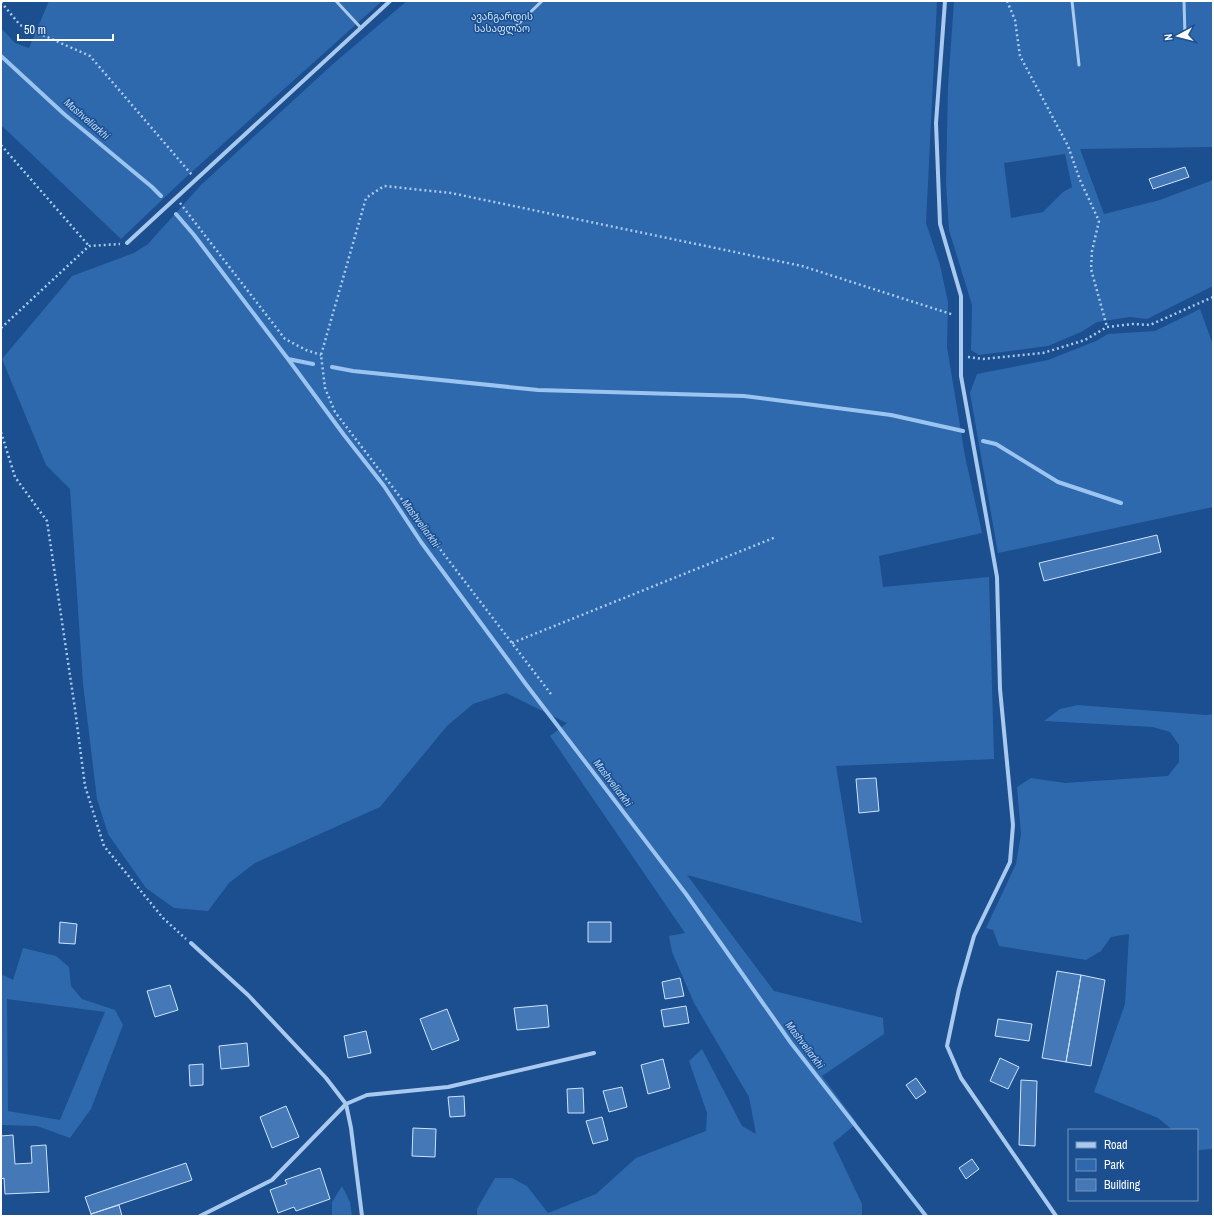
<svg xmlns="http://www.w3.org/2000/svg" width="1214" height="1217" font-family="'Archivo Narrow','Noto Sans Georgian',sans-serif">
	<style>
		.green { fill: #2e69ad; fill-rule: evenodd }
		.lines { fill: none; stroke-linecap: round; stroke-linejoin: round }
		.stream { stroke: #9cc4f0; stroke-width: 4 }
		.building { fill: #4478b7; stroke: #cfe3fa }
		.path { stroke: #a9c9ee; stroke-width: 2.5; stroke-dasharray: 2 3; stroke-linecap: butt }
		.service { stroke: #a9c9ee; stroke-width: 3 }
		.minor { stroke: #a9c9ee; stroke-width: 4 }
		.labels { text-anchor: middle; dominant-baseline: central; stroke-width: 3; stroke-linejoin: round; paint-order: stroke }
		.park-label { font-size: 10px; fill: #cfe3fa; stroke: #1b4f8f }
		.water-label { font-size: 11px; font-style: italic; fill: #b5d3f5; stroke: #1b4f8f }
	</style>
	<rect width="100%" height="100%" fill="#1b4f8f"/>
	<path class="green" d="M49 1H382L185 178 121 239 1 125V28L15 43 29 48Z
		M407 1H937L926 223 940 265 948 302 947 347 965 456 982 533 879 556 883 587 989 577 994 759 836 766 862 923 687 875 774 991 883 1018 884 1034 822 1076 857 1123 833 1143 862 1204V1216H477V1209L495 1178H512L527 1186 548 1213 596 1194 636 1158 706 1131 707 1113 689 1061 702 1049 742 1126 756 1134 749 1097 694 1003 672 952 669 936 685 933 550 736 567 723 506 693 473 704 447 726 380 807 255 863 229 883 208 911 174 908 146 888 108 834 97 799 83 684 70 489 46 465 2 359 72 276 134 253 148 244 201 185 333 64Z
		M954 1H1213V148L1212 147 1080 149 1104 214 1160 200 1213 180V286L1147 319 1130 317 1097 322 1081 332 1048 346 979 355 971 350 972 305 949 230 946 183 948 86ZM1065 154 1072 187 1063 192 1043 212 1011 218 1004 163Z
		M1200 309 1213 345V507L998 553 970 393 977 374 1048 360 1096 341 1108 334 1155 331Z
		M1078 705 1206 715 1213 714V1149L1199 1150 1197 1149V1130H1173L1158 1118 1094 1092 1125 1004 1129 934 1111 937 1101 951 1086 960 999 946 993 930 986 928 1016 864 1021 834 1017 787 1031 778 1065 783 1168 776 1179 762V745L1170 732 1153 727 1044 721 1060 709Z
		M23 948 56 956 69 967 71 986 82 999 115 1010 123 1025 91 1109 70 1138 37 1126 1 1125V974L13 980ZM7 999 105 1012 60 1120 8 1111Z
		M342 1186 350 1202 352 1216H332V1202Z"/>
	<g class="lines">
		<path class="stream" d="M1 56 64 114 152 187 161 196
			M176 214 194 235 288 359 313 364
			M288 359 344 435 384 486 421 542 525 683 686 894 791 1043 926 1216
			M332 367 353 371 538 390 744 396 891 415 963 431
			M983 441 996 444 1058 482 1121 503"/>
	</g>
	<path class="building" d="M1185 167 1189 177 1153 189 1149 179Z
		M1157 535 1161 552 1044 581 1039 563Z
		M876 778 879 811 859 813 856 779Z
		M60 922 77 924 75 944 59 943Z
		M588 922H611V942H588Z
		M1057 971 1081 975 1066 1062 1042 1058Z
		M1081 975 1105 980 1091 1066 1066 1062Z
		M680 978 684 996 665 999 662 982Z
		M170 985 178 1010 155 1017 147 991Z
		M547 1005 549 1027 517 1030 514 1008Z
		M686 1006 689 1023 664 1027 661 1010Z
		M447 1009 459 1040 432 1050 420 1019Z
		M998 1019 1032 1024 1029 1041 995 1036Z
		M366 1031 371 1053 348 1058 344 1036Z
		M247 1043 249 1066 221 1069 219 1046Z
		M1000 1058 1019 1067 1008 1089 990 1081Z
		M663 1059 670 1088 648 1094 641 1065Z
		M203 1064V1085L190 1086 189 1065Z
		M916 1078 926 1092 916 1099 906 1085Z
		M1021 1080 1037 1081 1035 1146 1019 1145Z
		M622 1087 627 1107 609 1112 603 1091Z
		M583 1088 584 1113H568L567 1089Z
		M464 1096 465 1116 450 1117 448 1097Z
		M286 1106 299 1137 272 1148 260 1117Z
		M602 1117 608 1140 593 1144 586 1121Z
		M413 1128 436 1129 435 1157 412 1156Z
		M13 1135 15 1164 32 1163 31 1146 46 1145 49 1192 5 1194 4 1178 1 1179V1136Z
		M972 1159 979 1169 966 1179 959 1168Z
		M186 1163 192 1180 91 1214 85 1197Z
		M320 1168 330 1199 296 1211 294 1207 278 1213 270 1190 287 1184 285 1180Z
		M119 1205 122 1216H91V1214Z"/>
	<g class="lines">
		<path class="path" d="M1007 1 1015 20 1020 56 1068 146 1080 180 1099 221 1092 251 1091 269 1107 327
			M1 2 20 25 90 56 192 175
			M1 145 89 246
			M180 203 285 339 306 350 321 355
			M1 328 89 246 120 244
			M968 357 983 359 1043 353 1085 340 1107 327 1133 324 1150 325 1213 297
			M1 432 15 477 47 521 75 709 85 786 104 846 163 918 186 939
			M512 643 776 537
			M551 694 335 412 325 388 321 355 366 198 384 186 451 193 802 266 954 315"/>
		<path class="service" d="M336 1 361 28
			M1072 1 1079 65
			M1184 1 1185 36
			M509 33 542 1"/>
		<path class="minor" d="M945 1 936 123 940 224 961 296V376L997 577 1000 689 1013 825 1010 862 974 936 959 989 947 1046 961 1078 1056 1216
			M127 243 390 1
			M191 943 248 995 326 1078 346 1104 351 1128 362 1216
			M200 1216 272 1180 346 1104 367 1095 448 1087 594 1053"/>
	</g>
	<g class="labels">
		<g class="park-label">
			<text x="502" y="16">ავანგარდის<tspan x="502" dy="12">სასაფლაო</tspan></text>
		</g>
		<g class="water-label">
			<text transform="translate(87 119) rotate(41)">Mashveliarkhi</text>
			<text transform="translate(421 523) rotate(54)">Mashveliarkhi</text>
			<text transform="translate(613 783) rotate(53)">Mashveliarkhi</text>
			<text transform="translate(805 1045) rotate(53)">Mashveliarkhi</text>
		</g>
	</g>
	<rect width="1214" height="1217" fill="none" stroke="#ffffff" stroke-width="4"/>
	<rect x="1068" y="1129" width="130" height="72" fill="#1b4f8f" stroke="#7695bc"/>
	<rect x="1076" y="1142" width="20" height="6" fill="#a9c9ee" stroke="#7695bc"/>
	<text x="1104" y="1149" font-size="12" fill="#ffffff">Road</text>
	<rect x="1076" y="1159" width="20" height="12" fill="#2e69ad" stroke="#7695bc"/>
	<text x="1104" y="1169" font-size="12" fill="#ffffff">Park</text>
	<rect x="1076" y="1179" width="20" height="12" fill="#4478b7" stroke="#7695bc"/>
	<text x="1104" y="1189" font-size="12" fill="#ffffff">Building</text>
	<g transform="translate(1178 36) rotate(263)" stroke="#1b4f8f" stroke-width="3" paint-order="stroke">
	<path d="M0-3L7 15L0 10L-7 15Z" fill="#ffffff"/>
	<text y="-6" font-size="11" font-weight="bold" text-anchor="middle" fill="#ffffff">N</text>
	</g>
	<path d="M18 34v6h95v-6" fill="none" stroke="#ffffff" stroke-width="2"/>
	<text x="24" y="34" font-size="12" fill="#ffffff" stroke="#1b4f8f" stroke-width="3" paint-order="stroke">50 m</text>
</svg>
